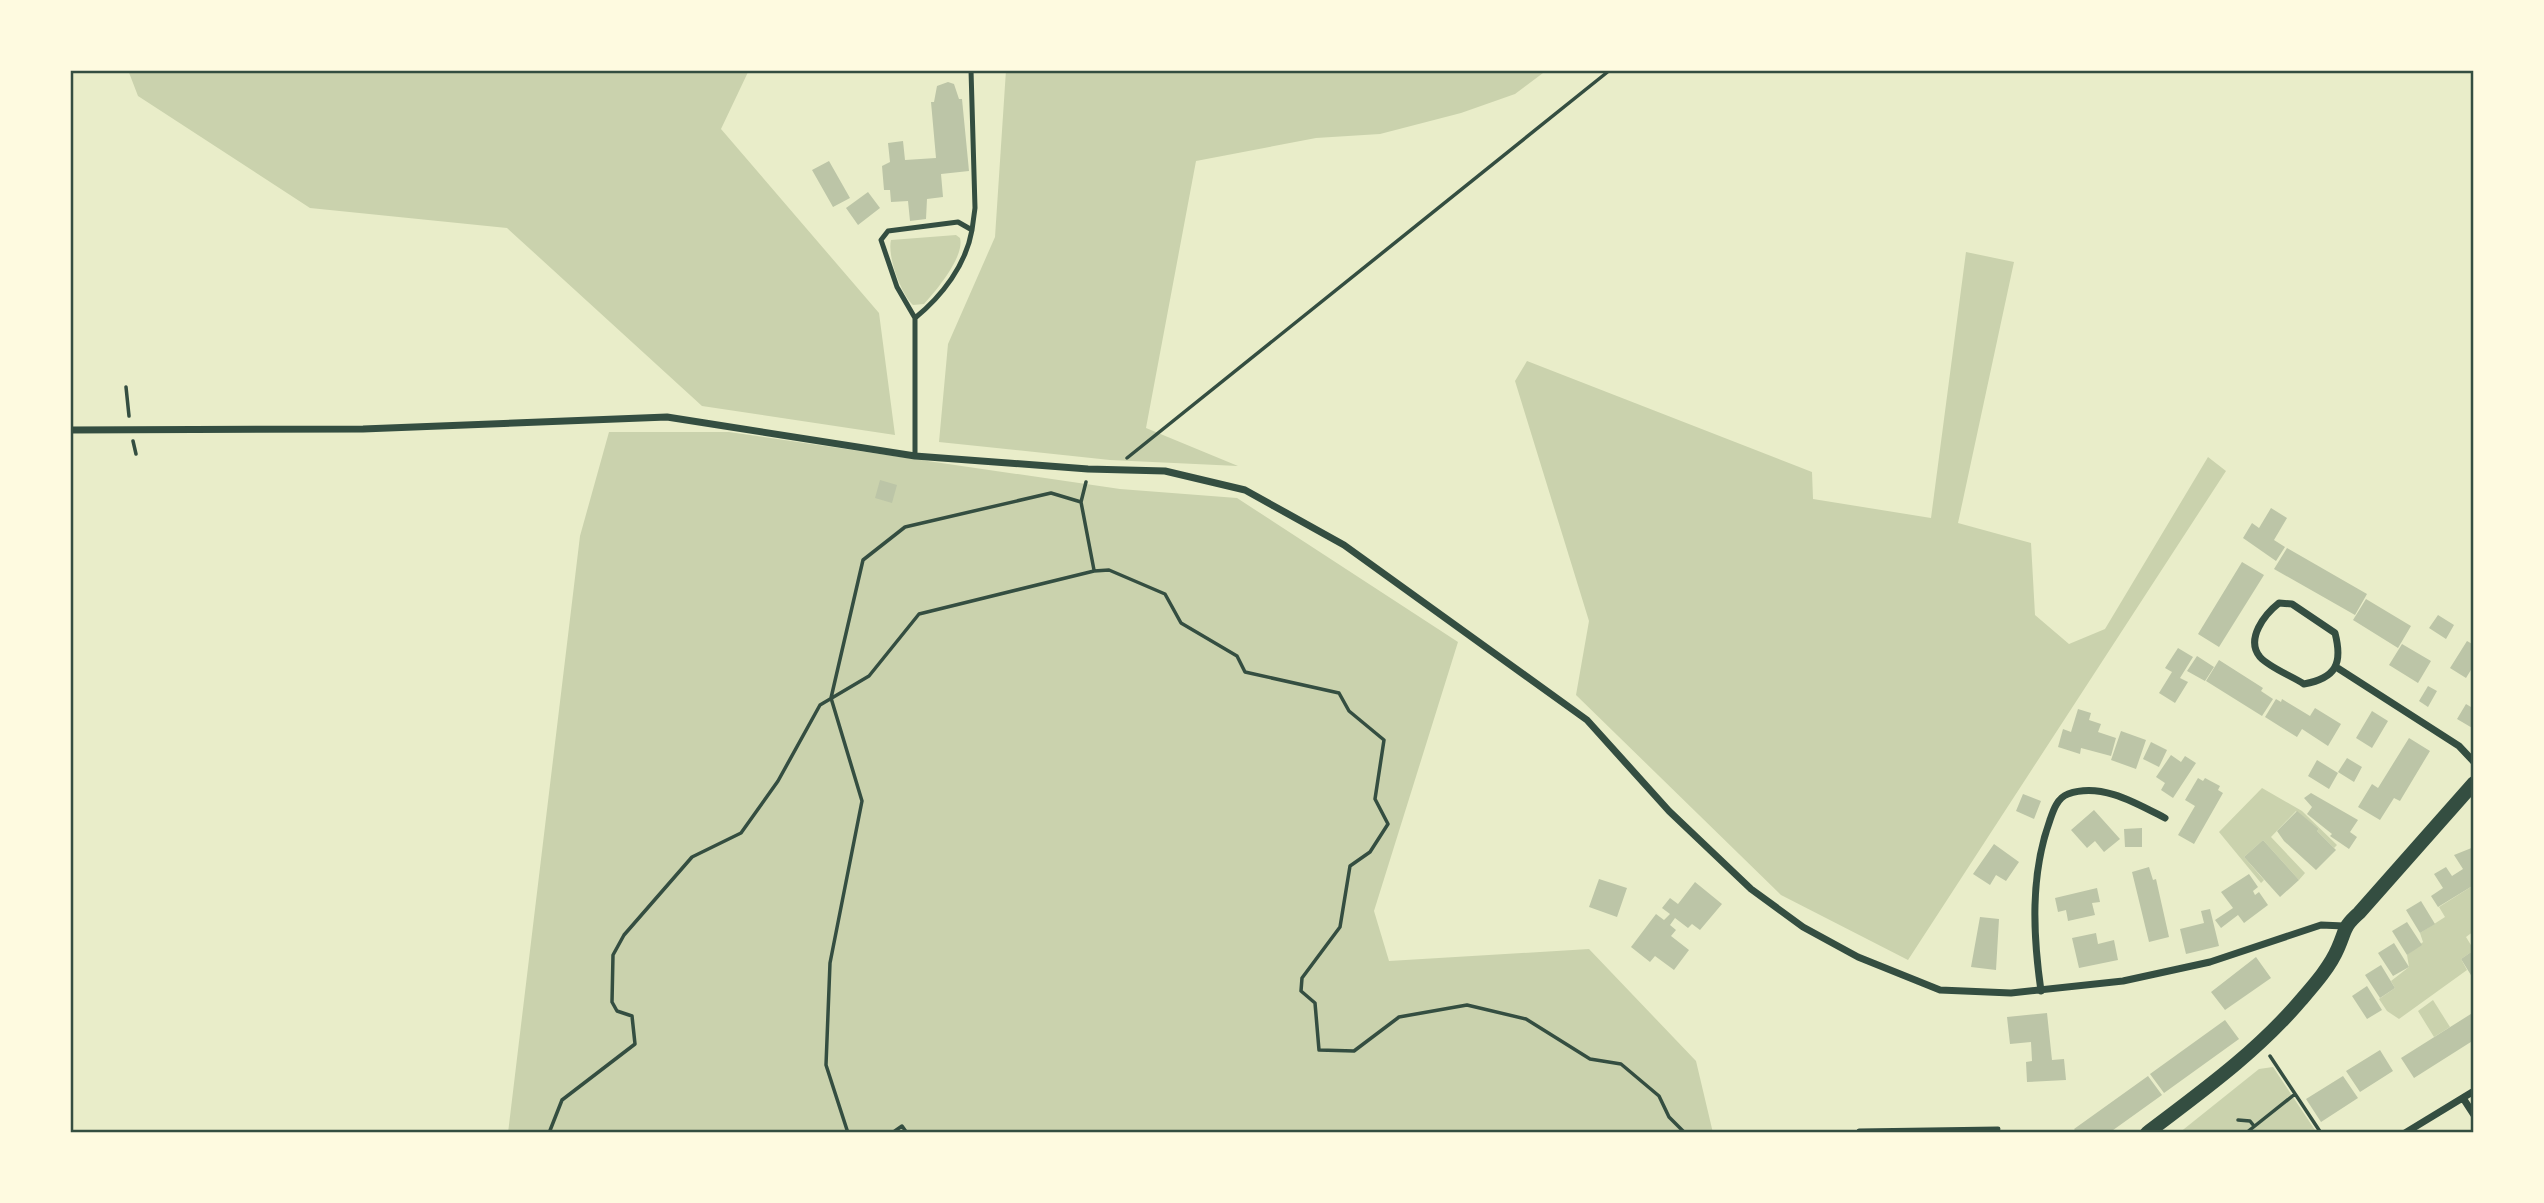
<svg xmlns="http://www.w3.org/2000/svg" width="2544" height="1203" font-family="'DejaVu Sans',sans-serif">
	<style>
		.green { fill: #cad2ad }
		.building { fill: #bcc5a7 }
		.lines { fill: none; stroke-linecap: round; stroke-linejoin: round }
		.path { stroke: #344e41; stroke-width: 3.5 }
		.service { stroke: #344e41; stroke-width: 5 }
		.minor { stroke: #344e41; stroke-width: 7 }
		.secondary { stroke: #344e41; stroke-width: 14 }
		.neatline { fill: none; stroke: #344e41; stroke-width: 2.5 }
	</style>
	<rect width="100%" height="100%" fill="#e9edc9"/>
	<path class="green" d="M128 70H749L721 129 879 313 895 435 702 406 507 228 310 208 138 96Z
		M1006 70H1547L1515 94 1461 113 1380 134 1316 138 1196 161 1146 428 1238 466 1110 460 939 442 948 344 995 237Z
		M956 235 960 238C965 256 936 291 924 304L913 305C901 294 887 256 891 240Z
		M1966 252 2014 262 1958 523 2031 543 2035 615 2069 644 2105 629 2208 457 2226 471 1908 960 1781 895 1576 695 1589 621 1515 381 1527 361 1812 472 1813 499 1931 518Z
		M609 432H729L1120 489 1237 498 1458 642 1374 911 1389 961 1589 949 1696 1061 1713 1133H508L580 536Z
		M2262 788 2302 811 2337 845 2334 848 2317 831 2319 829 2296 811 2271 837 2305 873 2299 880 2263 840 2244 857 2264 880 2261 883 2219 832Z
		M2474 885V931L2466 937 2474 950 2461 959 2467 970 2399 1019 2387 1011 2379 999 2395 988 2391 981 2409 967 2407 955 2423 942 2420 933 2445 917 2439 907Z
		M2433 1000 2450 1027 2434 1037 2418 1011Z
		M2273 1067 2317 1133H2179L2259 1069Z"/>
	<path class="building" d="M948 82 954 84 959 99H962L969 171 941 174 943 197 927 199 926 219 910 221 908 201 891 202 890 190H884L882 166 890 162 888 143 903 141 905 160 936 158 931 102H934L937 86Z
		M829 161 850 198 833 207 812 170Z
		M868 192 880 208 858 225 846 208Z
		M880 480 897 485 892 503 875 498Z
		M2271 508 2287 518 2274 540 2285 547 2276 561 2243 538 2252 523 2259 528Z
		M2287 548 2367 594 2355 615 2274 569Z
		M2242 562 2264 575 2219 647 2198 634Z
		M2366 599 2411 626 2398 648 2353 620Z
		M2438 615 2454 625 2446 639 2429 628Z
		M2467 641 2474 645V665L2466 678 2450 668Z
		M2402 644 2431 661 2418 683 2389 665Z
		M2178 648 2193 657 2180 678 2188 682 2175 703 2159 693 2172 672 2165 668Z
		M2197 656 2214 667 2205 681 2187 671Z
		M2219 660 2263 688 2261 691 2273 699 2262 716 2206 681Z
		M2428 686 2437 691 2428 707 2419 701Z
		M2276 699 2281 702 2282 699 2310 716 2315 708 2341 724 2328 746 2302 729 2297 737 2265 717Z
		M2474 703V729L2457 719 2466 704 2471 707Z
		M2078 709 2091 713 2089 720 2101 724 2098 732 2116 738 2111 756 2081 748 2080 754 2058 747 2063 729 2071 732Z
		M2372 711 2388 721 2372 748 2356 738Z
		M2121 731 2146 740 2136 769 2111 760Z
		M2409 738 2430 751 2400 801 2394 798 2380 820 2358 807 2372 784 2378 788Z
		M2151 742 2167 750 2159 767 2143 759Z
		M2171 755 2181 762 2185 756 2196 763 2173 798 2161 790 2165 783 2156 777Z
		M2347 758 2362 767 2354 782 2338 772Z
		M2317 760 2338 773 2329 789 2308 776Z
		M2198 778 2203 781 2205 778 2220 786 2218 790 2223 793 2194 844 2178 835 2195 806 2185 800Z
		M2311 793 2358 820 2350 832 2357 837 2349 849 2330 836 2332 834 2307 814 2312 807 2304 798Z
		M2023 794 2041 801 2034 819 2016 811Z
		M2094 810 2120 839 2104 852 2095 841 2087 848 2071 830Z
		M2297 811 2319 829 2317 831 2336 850 2316 870 2284 841 2277 831Z
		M2142 828V847H2125L2124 829Z
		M2263 840 2299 880 2280 897 2244 857Z
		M1994 844 2019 862 2006 881 1996 875 1990 885 1973 874Z
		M2474 847V885L2438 907 2431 896 2443 888 2434 874 2446 867 2452 876 2463 869 2454 855Z
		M2149 867 2153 880 2156 879 2169 937 2149 942 2132 872Z
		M2249 874 2258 887 2253 891 2255 895 2259 892 2268 905 2244 923 2238 915 2221 928 2215 920 2233 908 2221 892Z
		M1599 879 1627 888 1617 917 1589 907Z
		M1695 882 1722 904 1700 930 1692 924 1688 928 1675 918 1670 925 1676 930 1671 936 1689 950 1674 970 1655 956 1650 962 1631 947 1656 914 1664 920 1670 914 1662 908 1670 898 1678 904Z
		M2097 888 2100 902 2092 903 2095 915 2068 921 2066 910 2058 912 2055 898Z
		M2421 901 2435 924 2420 933 2406 910Z
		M2210 909 2219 946 2186 954 2180 929 2204 923 2201 911Z
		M1980 917 1999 919 1996 970 1971 967Z
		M2407 922 2422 945 2407 955 2392 931Z
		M2096 933 2098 944 2114 940 2118 960 2079 968 2072 938Z
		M2394 943 2409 967 2393 976 2378 953Z
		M2474 950V980L2461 959Z
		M2256 957 2271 978 2225 1010 2211 992Z
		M2381 965 2395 988 2380 998 2365 975Z
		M2367 986 2382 1010 2367 1019 2352 996Z
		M2474 1012V1040L2414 1078 2401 1058Z
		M2047 1013 2052 1060 2064 1059 2066 1080 2027 1082 2026 1062 2032 1061 2031 1042 2010 1044 2007 1017Z
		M2225 1020 2239 1039 2164 1093 2150 1074Z
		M2380 1050 2393 1071 2360 1092 2346 1071Z
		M2148 1076 2162 1095 2109 1133H2077L2074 1129Z
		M2343 1076 2358 1098 2321 1122 2306 1099Z"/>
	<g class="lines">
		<path class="path" d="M126 387 129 416
			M133 441 136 454
			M1127 458 1610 70
			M1086 482 1081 502 1094 570
			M2270 1056 2321 1133
			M2238 1120 2250 1121 2254 1126
			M549 1133 562 1100 635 1044 632 1016 617 1011 612 1002 613 955 624 935 692 857 741 833 778 781 820 705 869 676 919 614 1094 571 1109 570 1165 594 1181 623 1237 656 1245 672 1339 693 1349 711 1384 740 1375 799 1388 824 1370 852 1350 866 1340 927 1302 978 1301 991 1315 1003 1319 1050 1354 1051 1399 1017 1467 1005 1526 1019 1590 1059 1621 1064 1659 1096 1669 1117 1685 1133
			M848 1133 826 1065 830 963 862 801 831 698 863 560 905 527 1051 493 1081 502
			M892 1133 902 1126 907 1133
			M2246 1133 2295 1094"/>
		<path class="service" d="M971 70 975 208 972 230
			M915 456V318L897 287 881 240 888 231 958 222 972 230C966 265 942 296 915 318
			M1859 1131 1998 1129"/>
		<path class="minor" d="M70 430 363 429 667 417 915 456 1088 469 1165 471 1245 490 1344 545 1587 720 1669 811 1751 889 1803 927 1858 957 1940 990 2011 993 2123 981 2210 962 2321 925 2344 926
			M2279 603 2292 604 2335 633C2343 664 2336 678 2304 684 2292 676 2270 668 2260 657 2245 639 2265 614 2279 603Z
			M2336 667 2459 746 2474 762
			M2041 991C2033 935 2030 875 2050 820 2053 811 2057 798 2068 794 2101 782 2136 803 2165 818
			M2463 1098 2474 1115
			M2405 1133 2474 1091"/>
		<path class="secondary" d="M2147 1133C2201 1092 2257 1052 2301 1000 2314 985 2330 967 2338 948 2346 930 2343 927 2359 913L2474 783"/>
	</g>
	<rect width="2544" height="1203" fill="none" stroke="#fefae0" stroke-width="144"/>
	<rect x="72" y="72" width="2400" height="1059" class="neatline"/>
</svg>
